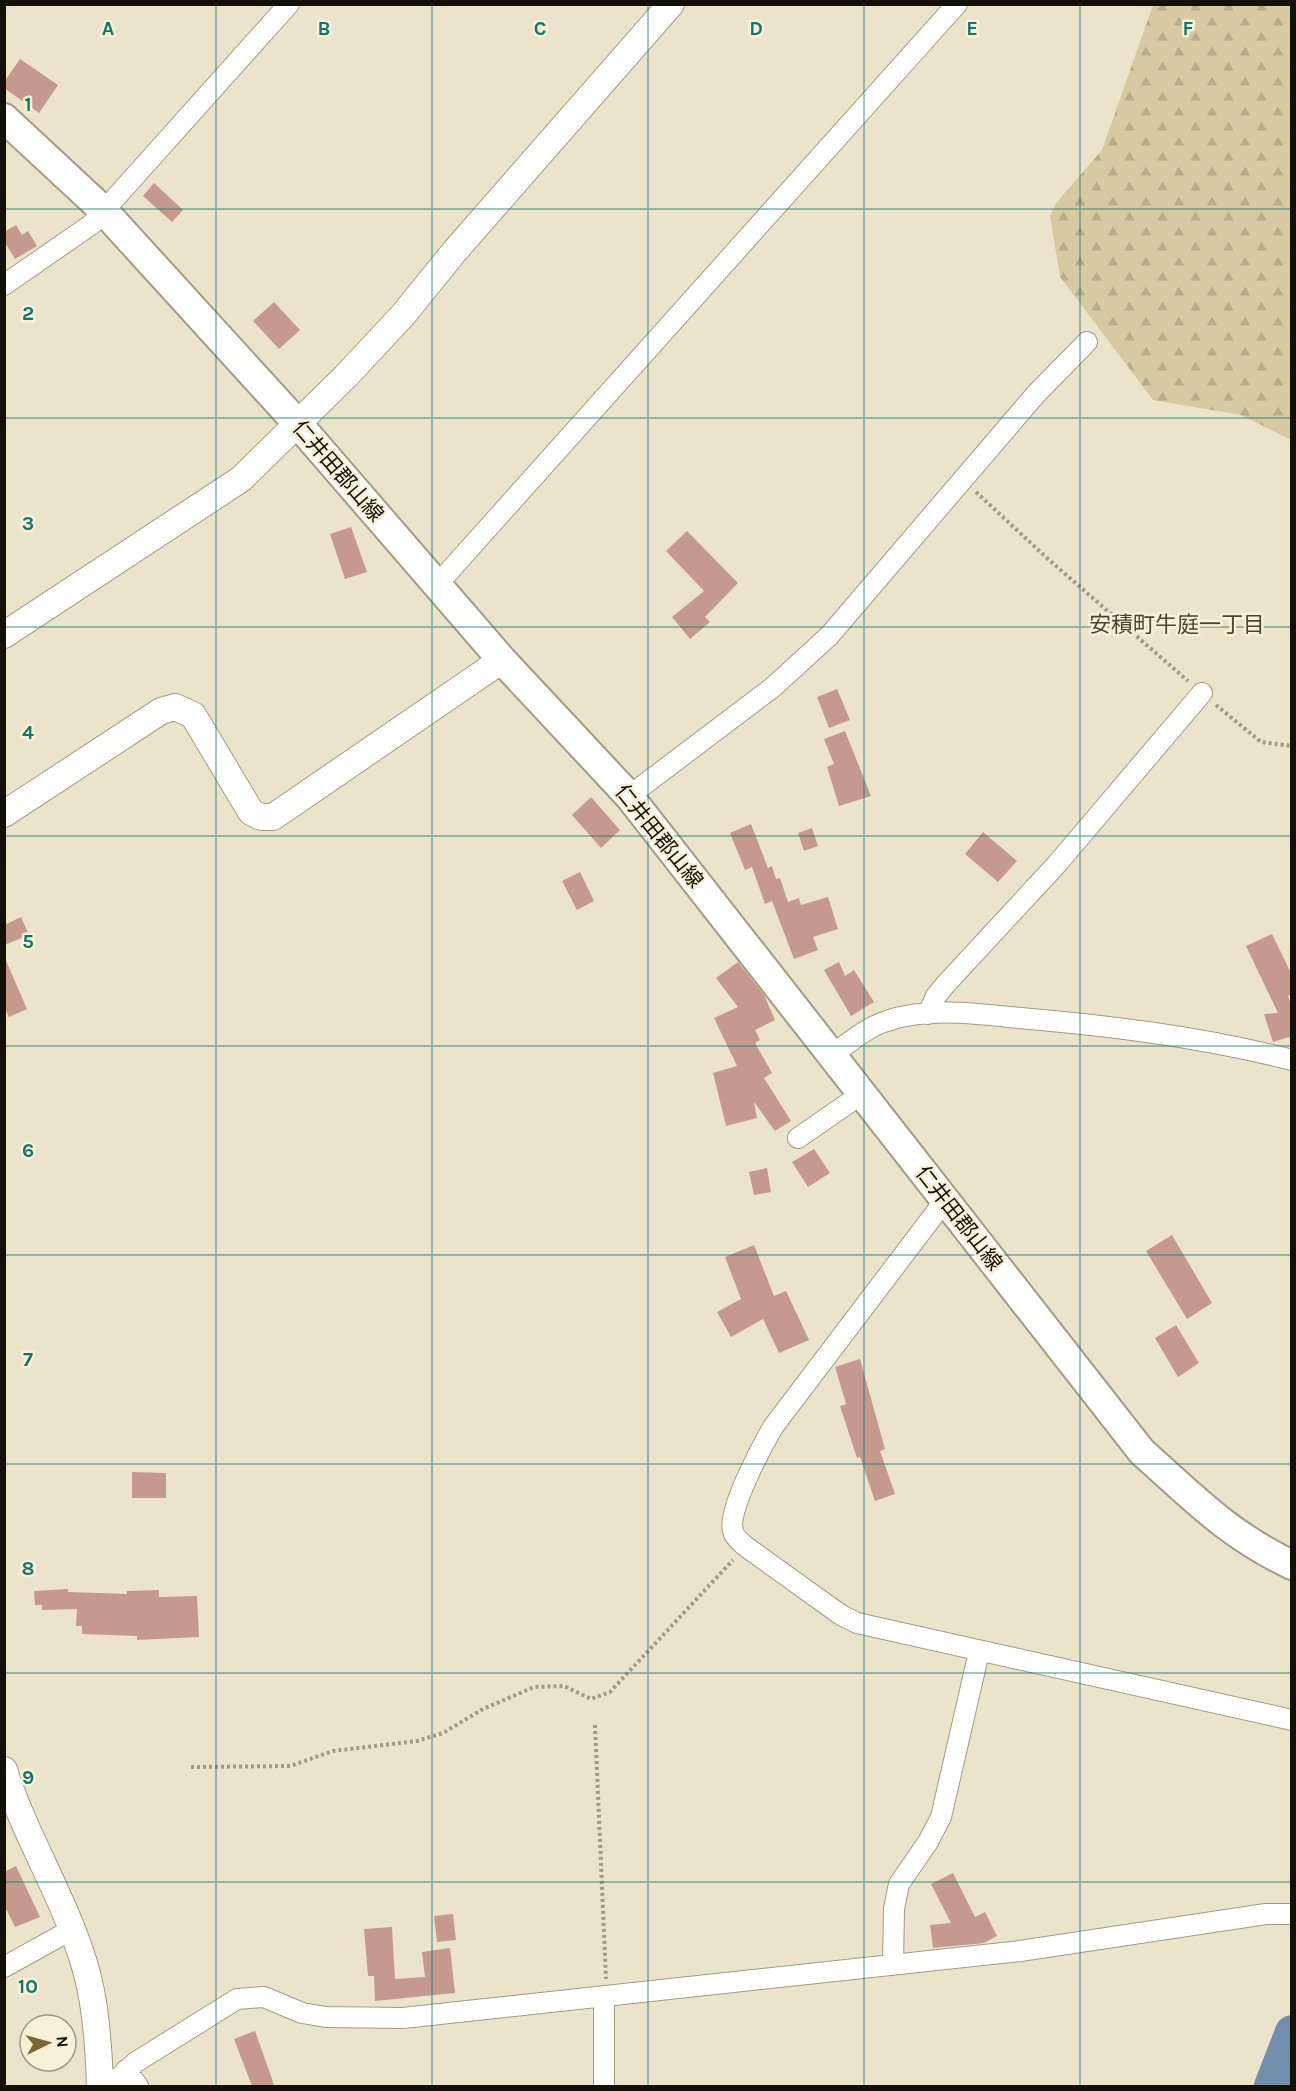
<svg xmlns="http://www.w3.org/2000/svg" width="1296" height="2091" font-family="Karla,'Noto Sans JP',sans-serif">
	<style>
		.forest { fill: url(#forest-firs) }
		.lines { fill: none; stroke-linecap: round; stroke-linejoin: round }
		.river { stroke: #718eac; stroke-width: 34 }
		.building { fill: #c6998f }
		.minor-casing { stroke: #a29b83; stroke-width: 22 }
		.tertiary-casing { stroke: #a29b83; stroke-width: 28 }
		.secondary-casing { stroke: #a29b83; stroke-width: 32 }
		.path { stroke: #a09a86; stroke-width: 4; stroke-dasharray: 3 3; stroke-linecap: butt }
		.minor { stroke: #fff; stroke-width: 20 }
		.tertiary { stroke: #fff; stroke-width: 26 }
		.secondary { stroke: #fff; stroke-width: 28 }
		.grid { fill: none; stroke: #0f766e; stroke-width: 1.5; stroke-opacity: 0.55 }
		.labels { text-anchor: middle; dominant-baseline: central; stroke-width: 5; stroke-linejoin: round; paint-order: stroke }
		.street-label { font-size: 21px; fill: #131007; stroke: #f9f1d7 }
		.neighbourhood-label { font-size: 22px; fill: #4b442f; stroke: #f9f1d7 }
		.grid-label { font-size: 20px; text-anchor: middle; font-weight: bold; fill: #0f766e; stroke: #f9f1d7; stroke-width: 5; stroke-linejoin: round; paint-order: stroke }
	</style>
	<defs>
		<pattern id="forest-firs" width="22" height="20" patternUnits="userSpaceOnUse" patternTransform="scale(1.5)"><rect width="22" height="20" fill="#d7caa2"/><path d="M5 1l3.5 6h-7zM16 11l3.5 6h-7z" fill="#b8ac8a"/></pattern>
	</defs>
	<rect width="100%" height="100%" fill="#ece4ca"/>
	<path class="forest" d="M1153 5H1291V440L1241 415 1153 400 1060 277 1050 216 1056 203 1102 150Z"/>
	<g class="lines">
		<path class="river" d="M1271 2086 1292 2032"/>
	</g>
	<path class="building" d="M20 59 58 85 39 113 4 88V82Z
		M154 183 183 210 172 222 143 196Z
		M16 225 22 235 28 231 37 246 15 259 4 241V232Z
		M274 302 300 330 279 349 253 321Z
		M351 527 367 572 345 579 330 534Z
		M687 531 738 583 705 617 710 622 690 639 672 617 704 591 666 551Z
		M837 689 850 720 829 728 817 697Z
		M845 731 871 796 839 806 827 767 834 764 824 739Z
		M591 797 620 830 601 848 572 815Z
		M751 824 768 868 772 866 776 879 780 878 788 902 799 898 801 905 828 897 838 929 813 937 818 950 794 959 772 901 765 904 752 867 745 870 730 833Z
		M812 828 818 846 804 851 798 833Z
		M983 832 1017 861 998 882 965 854Z
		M580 872 594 901 577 910 562 881Z
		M21 917 29 935 4 945V925Z
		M1272 934 1292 975V994L1288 996 1292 1008V1042L1289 1037 1273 1042 1264 1014 1278 1013 1246 946Z
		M4 956 27 1009 9 1017 4 1007Z
		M738 962 764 995 775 1020 755 1030 760 1040 755 1043 772 1073 764 1078 791 1121 775 1131 754 1102 757 1118 726 1126 713 1073 737 1066 714 1018 738 1007 716 978Z
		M839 962 845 976 854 970 874 1002 851 1016 824 970Z
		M814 1149 830 1173 808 1187 792 1162Z
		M767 1168 771 1192 754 1195 749 1172Z
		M1172 1235 1212 1303 1187 1319 1146 1251Z
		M754 1245 774 1296 786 1291 809 1340 779 1353 763 1319 731 1337 717 1312 741 1299 725 1257Z
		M1176 1325 1199 1363 1178 1377 1155 1338Z
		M860 1359 885 1449 880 1451 895 1494 875 1501 860 1457 857 1458 840 1406 846 1404 835 1367Z
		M132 1472 166 1473V1498H132Z
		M68 1589V1592L127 1594V1591L159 1590V1597L197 1596 199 1637 137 1640V1636L82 1634V1626H76L77 1609 42 1610V1605H35L34 1591Z
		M16 1866 40 1917 15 1927 4 1905V1872Z
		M953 1873 975 1917 985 1912 997 1936 984 1943 933 1948 930 1925 951 1923 931 1884Z
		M453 1914 456 1940 437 1942 434 1916Z
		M392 1927 395 1979 425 1977 422 1952 450 1948 455 1993 375 2001 374 1976H368L364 1929Z
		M255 2031 271 2076 274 2086H252L234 2039Z"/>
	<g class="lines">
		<g class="minor-casing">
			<path id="minor" d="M4 285 92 224 289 4
				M436 586 957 4
				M629 796 772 688 829 636 1036 394 1087 342
				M928 1014 936 996 945 985 1057 864 1202 693
				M833 1054C849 1043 867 1027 887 1021 924 1008 970 1013 1009 1017 1104 1025 1198 1036 1292 1060
				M798 1138 863 1093
				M946 1199 773 1427C762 1446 727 1511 733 1531 734 1537 741 1542 745 1546L841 1615 857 1623 1292 1720
				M893 1965 894 1909 899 1884 928 1842 941 1817 979 1652
				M4 1967 71 1930
				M604 1996V2086
				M126 2070 138 2086
				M100 2086 113 2083 136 2062 237 1999 264 1997 302 2013 326 2017 403 2018 1020 1951 1266 1914H1292"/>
		</g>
		<g class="tertiary-casing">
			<path id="tertiary" d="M4 635 241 479 346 376 403 315 454 252 671 4
				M4 814 161 711 175 707 193 715 251 812 261 817H273L502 660
				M4 1770C27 1843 77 1918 91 1991 97 2022 99 2055 100 2086"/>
		</g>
		<g class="secondary-casing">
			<path id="secondary" d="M4 118 103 210 298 424 502 660 629 796 1142 1452C1194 1498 1227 1534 1292 1565"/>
		</g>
		<path class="path" d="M976 492 1048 559 1188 681
			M1216 705 1261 742 1292 746
			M595 1725 606 1979
			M191 1767 290 1766 333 1751 417 1741 443 1733 483 1709 534 1687 564 1686 591 1699 610 1692 733 1560"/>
		<use href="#minor" class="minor"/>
		<use href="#tertiary" class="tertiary"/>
		<use href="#secondary" class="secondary"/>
	</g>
	<path class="grid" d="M216 4V2086M432 4V2086M648 4V2086M864 4V2086M1080 4V2086M4 209H1292M4 418H1292M4 627H1292M4 836H1292M4 1046H1292M4 1255H1292M4 1464H1292M4 1673H1292M4 1882H1292"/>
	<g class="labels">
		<g class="street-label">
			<text transform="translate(338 471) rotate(49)">仁井田郡山線</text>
			<text transform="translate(659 836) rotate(51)">仁井田郡山線</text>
			<text transform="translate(959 1218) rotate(52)">仁井田郡山線</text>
		</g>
		<g class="neighbourhood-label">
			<text x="1177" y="625">安積町牛庭一丁目</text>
		</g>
	</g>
	<g class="grid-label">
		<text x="108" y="35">A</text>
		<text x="324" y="35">B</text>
		<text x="540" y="35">C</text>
		<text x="756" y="35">D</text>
		<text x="972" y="35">E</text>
		<text x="1188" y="35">F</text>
		<text x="28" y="111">1</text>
		<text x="28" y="320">2</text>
		<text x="28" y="530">3</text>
		<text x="28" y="739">4</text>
		<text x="28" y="948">5</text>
		<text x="28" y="1157">6</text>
		<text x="28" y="1366">7</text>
		<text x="28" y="1575">8</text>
		<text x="28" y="1784">9</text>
		<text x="28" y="1993">10</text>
	</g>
	<rect width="1296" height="2091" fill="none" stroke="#131007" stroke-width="12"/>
	<g transform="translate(48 2043) rotate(85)"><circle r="28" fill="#f9f1d7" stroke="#9d9784" stroke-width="1.5"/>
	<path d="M0-4.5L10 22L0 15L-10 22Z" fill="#7b6635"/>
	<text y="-9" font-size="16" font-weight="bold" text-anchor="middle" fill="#131007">N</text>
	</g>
</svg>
